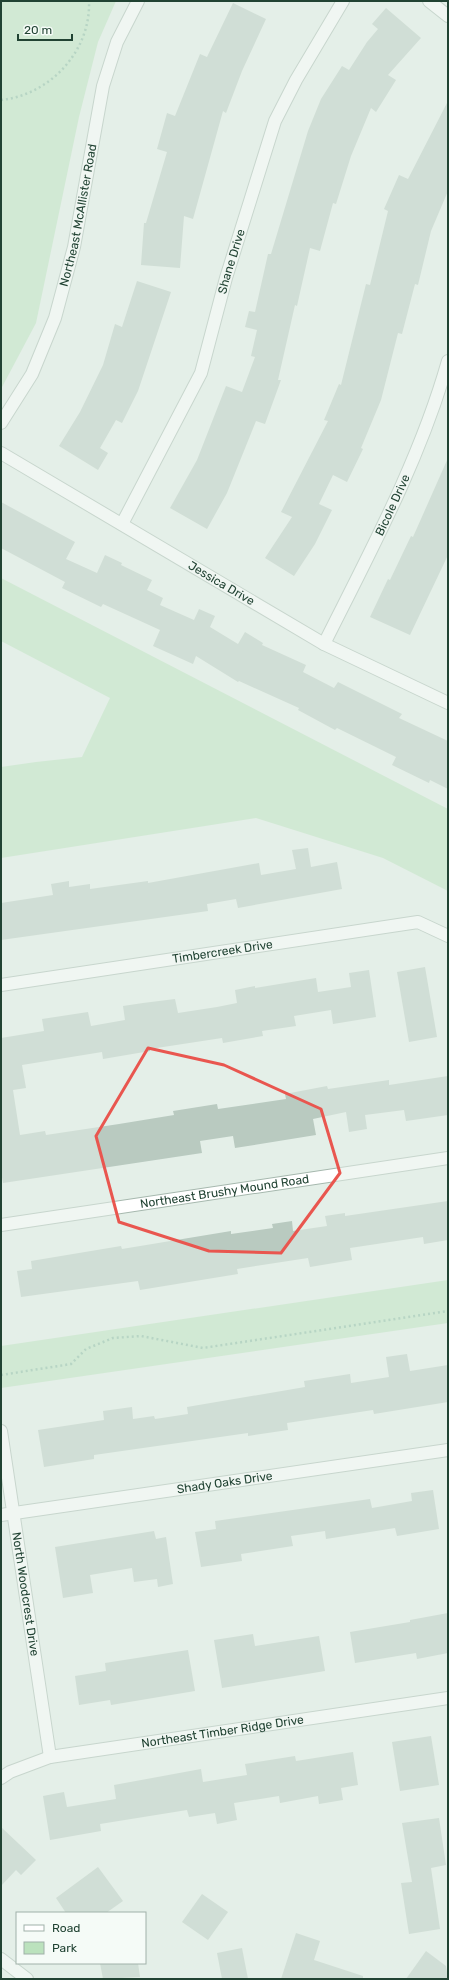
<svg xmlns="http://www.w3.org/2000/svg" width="449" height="1980" font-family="Rubik,sans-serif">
	<rect width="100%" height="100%" fill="#e4efe8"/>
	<g fill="#bbe2bd">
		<path d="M1,1H116L98,42L79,117L36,323L1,389Z"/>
		<path d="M1,578L448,809V891L383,858L256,818L1,858V767L36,762L82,757L110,698L1,641Z"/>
		<path d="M448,1280V1323L1,1388V1346Z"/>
	</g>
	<g fill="#b9cac0">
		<path d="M233,3L266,19L242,71L226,113L223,111L193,219L184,216L180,268L141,265L144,223H146L167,152L157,149L167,113L175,116L200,54L207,57Z"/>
		<path d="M386,8L421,38L388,75L396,80L376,112L371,108L351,156L336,204L333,203L320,251L310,248L297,306L295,305L278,380H281L265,424L256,421L227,493L207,529L170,508L197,460L226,386L242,392L255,357L251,356L257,330L245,327L249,311L255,312L268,254H271L308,131L321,99L342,66L349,70L367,42L378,29L372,24Z"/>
		<path d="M448,101V191L431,231L418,285L415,284L402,334L398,333L381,400L361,448L363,449L347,482L333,475L319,504L332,510L315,544L294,576L265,558L292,517L281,512L328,421L324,420L339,384L341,385L366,284L370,285L388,211L384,209L399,175L408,179Z"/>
		<path d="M137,281L171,292L138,391L122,423L116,420L100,448L108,453L98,470L59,446L80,412L103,365L115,324L122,327Z"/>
		<path d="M448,458V555L410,635L370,617L388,579L390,580L411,536L413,537Z"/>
		<path d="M1,502L75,542L66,559L97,573L105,555L122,563L121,565L152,580L147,590L163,598L160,605L194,620L199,609L215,616L210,627L238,644L245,632L263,643L262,645L306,665L303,672L334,688L338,682L402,714L399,718L448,741V789L430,780L429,783L392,765L396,757L337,728L335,730L298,710L299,708L239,681L238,682L196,656L193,664L153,646L160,630L103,604L101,607L62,588L65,582L1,548Z"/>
		<path d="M308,848L311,867L337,862L342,889L238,908L236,899L207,904L208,911L1,940V903L53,895L51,884L69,881V887L90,884V889L148,881V883L259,863L261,875L296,869L292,850Z"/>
		<path d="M425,967L437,1037L409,1042L397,972Z"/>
		<path d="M369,970L376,1017L333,1024L331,1010L294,1016L296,1026L262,1031L263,1036L223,1043L222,1038L150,1049V1051L103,1059L102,1052L22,1065L26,1088L13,1090L20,1135L45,1131L46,1135L119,1124L174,1115L173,1111L217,1104L218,1109L286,1099L285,1094L327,1086L328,1089L389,1080V1085L448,1076V1115L406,1121L404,1110L365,1115L367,1129L349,1132L346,1112L313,1119L316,1135L235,1148L233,1136L200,1141L202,1153L3,1183L1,1172V1038L44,1031L42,1019L88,1012L91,1026L125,1020L123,1006L143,1003L175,999L178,1013L217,1007L237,1003L235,990L255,986V988L316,978L318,992L351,987L349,973Z"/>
		<path d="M448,1201V1240L424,1244L423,1237L350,1248L352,1260L310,1267L308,1258L237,1269L238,1274L140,1290L138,1281L21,1297L17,1271L32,1269L31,1261L121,1246L122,1249L231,1231V1234L273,1228L272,1224L292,1221L293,1231L327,1226L325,1216L345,1213V1216Z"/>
		<path d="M407,1354L410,1371L448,1365V1402L374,1414L373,1410L287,1423L288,1430L248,1436V1433L94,1455V1459L44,1467L38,1430L104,1420L103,1411L132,1407L133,1419L154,1416L155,1419L188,1414L187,1407L305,1387L304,1381L350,1374L351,1383L389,1377L386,1357Z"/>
		<path d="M433,1490L439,1529L397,1536L395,1528L326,1539L325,1531L291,1536L293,1546L241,1554L242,1561L201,1567L195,1532L216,1529L215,1521L370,1499L372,1508L412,1501L411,1493Z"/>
		<path d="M154,1531L156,1539L166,1537L173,1584L158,1587L157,1579L134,1582L132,1568L90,1575L93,1593L63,1598L55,1547Z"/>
		<path d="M448,1613V1653L417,1659L416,1653L355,1663L350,1632L410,1622V1620Z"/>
		<path d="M253,1634L255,1646L319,1636L325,1671L222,1688L214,1640Z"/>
		<path d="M188,1650L195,1691L111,1705L110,1700L79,1705L75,1676L106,1671L105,1663Z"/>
		<path d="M431,1736L439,1785L400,1791L392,1742Z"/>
		<path d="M353,1752L358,1785L341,1788L343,1800L319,1804L318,1796L280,1803L279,1796L234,1803L237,1820L217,1824L215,1813L189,1817L187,1810L100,1824L101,1831L50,1840L43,1796L64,1792L67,1807L116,1799L114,1785L201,1769L203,1782L247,1775L245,1764L295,1756L296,1761Z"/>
		<path d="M439,1818L446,1865L431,1868L440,1929L409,1934L401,1883L412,1882L402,1823Z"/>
		<path d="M1,1827L36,1860L21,1875L16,1870L1,1886Z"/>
		<path d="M98,1867L123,1901L106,1913H66L56,1898Z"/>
		<path d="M202,1894L228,1912L208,1940L182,1922Z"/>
		<path d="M296,1933L320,1941L314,1960L363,1976V1979H281Z"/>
		<path d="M242,1948L248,1979H222L217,1953Z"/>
		<path d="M426,1951L446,1966L448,1979H406Z"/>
		<path d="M100,1963H138L140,1977L103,1979Z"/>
	</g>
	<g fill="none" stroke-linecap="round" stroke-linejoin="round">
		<g stroke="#a6b8ae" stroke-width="14">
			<g id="minor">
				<path d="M429,1L448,16"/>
				<path id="s1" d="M1,423L32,374L55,318L74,247L103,86L117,42L138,1"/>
				<path id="s2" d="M1,453L324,644L448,703"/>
				<path id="s3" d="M122,524L201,373L226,278L275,121L296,80L343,1"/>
				<path id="s4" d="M324,644C370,552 420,460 448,361"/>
				<path id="s5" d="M1,985L418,922L448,936"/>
				<path id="s6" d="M1,1225L448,1158"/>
				<path id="s7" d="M1,1431L50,1757"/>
				<path id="s8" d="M1,1515L448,1450"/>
				<path id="s9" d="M1,1778L10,1772L50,1757L448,1698"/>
				<path d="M1,1959L27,1979"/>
			</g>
		</g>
		<g stroke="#81b69a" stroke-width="2.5" stroke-dasharray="2 3" stroke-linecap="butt">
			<path d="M1,100C50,95 91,51 89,1"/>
			<path d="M1,1375L71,1364L86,1349L113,1338L141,1336L203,1348L448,1311"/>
		</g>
		<use href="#minor" stroke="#fff" stroke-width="12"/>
	</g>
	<path d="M0 0H449V1980H0ZM148,1048L224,1065L321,1109L340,1173L281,1253L209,1251L119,1222L96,1136Z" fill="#e4efe8" fill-opacity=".55" fill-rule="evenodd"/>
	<path fill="none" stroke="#e9564f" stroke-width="3" stroke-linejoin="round" d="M148,1048L224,1065L321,1109L340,1173L281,1253L209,1251L119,1222L96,1136Z"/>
	<g text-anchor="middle" stroke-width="3" stroke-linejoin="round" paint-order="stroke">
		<g font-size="12" fill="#214333" stroke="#f5fbf7">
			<text dy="4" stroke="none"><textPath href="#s1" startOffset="224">Northeast McAllister Road</textPath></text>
			<text dy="4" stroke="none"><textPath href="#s3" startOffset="286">Shane Drive</textPath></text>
			<text dy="4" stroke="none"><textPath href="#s4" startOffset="155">Bicole Drive</textPath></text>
			<text dy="4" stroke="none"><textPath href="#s2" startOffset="256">Jessica Drive</textPath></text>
			<text dy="4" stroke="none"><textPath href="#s5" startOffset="224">Timbercreek Drive</textPath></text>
			<text dy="4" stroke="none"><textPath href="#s6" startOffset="226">Northeast Brushy Mound Road</textPath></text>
			<text dy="4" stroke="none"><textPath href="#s8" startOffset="226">Shady Oaks Drive</textPath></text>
			<text dy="4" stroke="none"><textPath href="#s7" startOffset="165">North Woodcrest Drive</textPath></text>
			<text dy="4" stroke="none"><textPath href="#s9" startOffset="228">Northeast Timber Ridge Drive</textPath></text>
		</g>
	</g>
	<rect width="449" height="1980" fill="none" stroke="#214333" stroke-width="4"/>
	<rect x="16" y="1912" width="130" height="52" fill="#f5fbf7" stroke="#a0b1a9"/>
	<rect x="24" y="1925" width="20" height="6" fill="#ffffff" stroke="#a0b1a9"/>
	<text x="52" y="1932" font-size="12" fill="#214333">Road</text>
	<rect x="24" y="1942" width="20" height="12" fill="#bbe2bd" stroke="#a0b1a9"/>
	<text x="52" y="1952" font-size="12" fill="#214333">Park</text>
	<path d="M18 34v6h54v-6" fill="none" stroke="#214333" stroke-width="2"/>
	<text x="24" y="34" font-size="12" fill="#214333" stroke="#f5fbf7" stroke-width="3" paint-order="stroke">20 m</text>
</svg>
